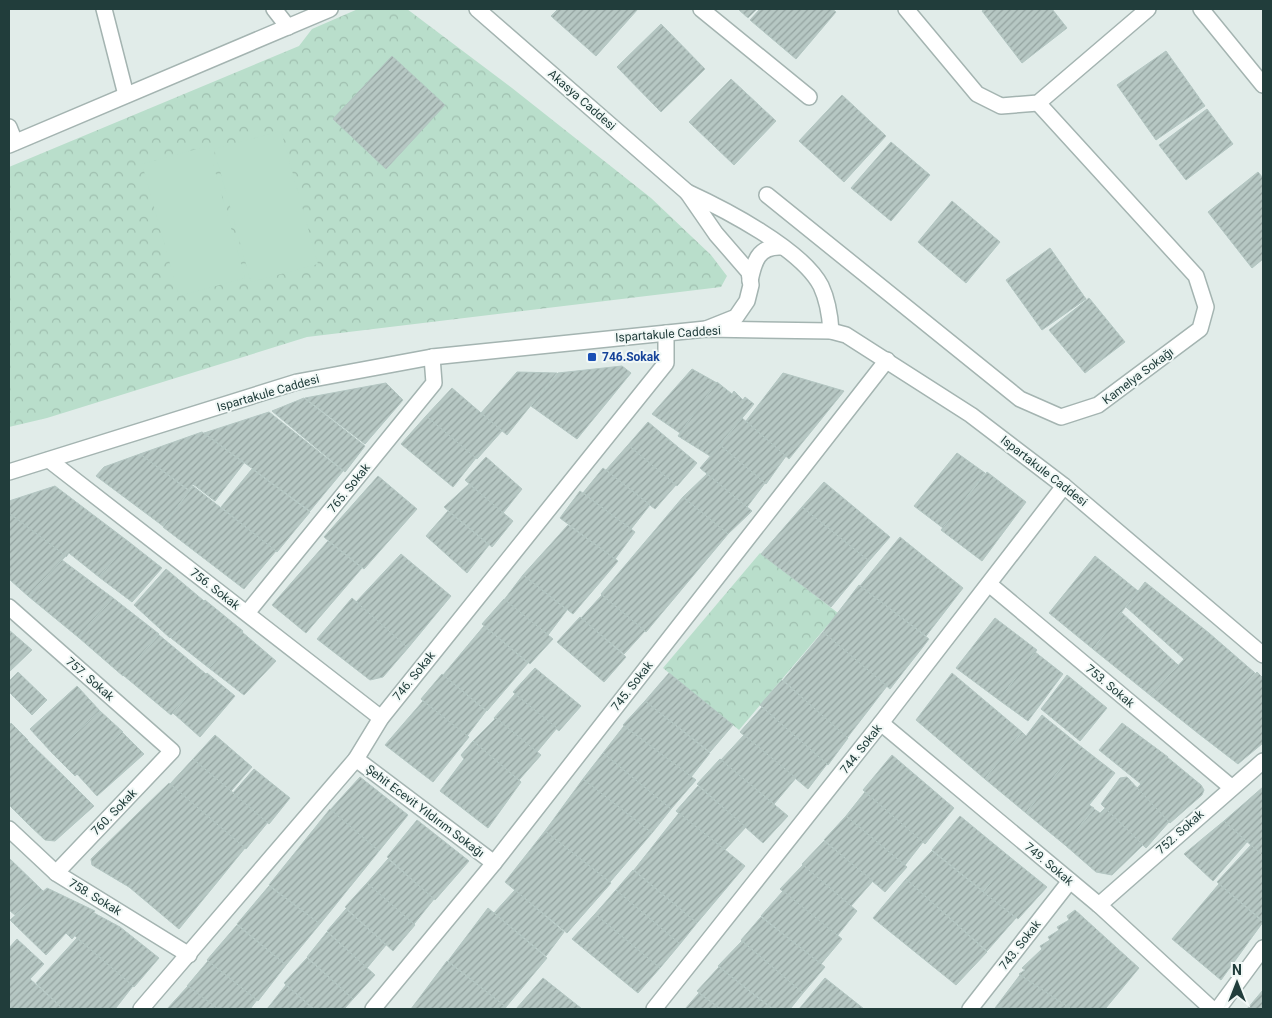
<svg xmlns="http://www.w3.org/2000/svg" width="1272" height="1018" font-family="Roboto,sans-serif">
	<defs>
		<pattern id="forest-crowns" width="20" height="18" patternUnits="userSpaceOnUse" patternTransform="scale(1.25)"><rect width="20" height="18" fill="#b9decb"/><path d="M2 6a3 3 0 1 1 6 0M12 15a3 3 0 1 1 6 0" fill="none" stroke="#9fbfaf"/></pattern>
		<pattern id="building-hatch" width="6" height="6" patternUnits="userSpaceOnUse" patternTransform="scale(1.25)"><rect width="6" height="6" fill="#b6c7c3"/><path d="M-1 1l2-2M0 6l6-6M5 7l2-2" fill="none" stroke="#94a3a0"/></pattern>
	</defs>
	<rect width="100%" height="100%" fill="#e1ece9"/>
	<g fill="url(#forest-crowns)">
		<path d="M358,9H407L512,88L651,198L711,255L727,276L721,287L307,337L47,418L9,427V167L299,46L312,29Z"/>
		<path d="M760,553L838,613L739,730L663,668Z"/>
	</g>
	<g fill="#b9decb">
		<path d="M281,131L318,264L251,282L214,149Z"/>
		<path d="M208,146L245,278L179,296L142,164Z"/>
	</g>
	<g fill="url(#building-hatch)" stroke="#b3c6c2">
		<path d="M558,9H638L596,56L551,16Z"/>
		<path d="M738,9H757L748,18Z"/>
		<path d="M760,9H832L836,12L796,59L750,20Z"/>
		<path d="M985,9H1052L1067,28L1022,63L982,11Z"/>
		<path d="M661,24L705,69L661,112L617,67Z"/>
		<path d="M1166,51L1205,106L1156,140L1117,85Z"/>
		<path d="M392,56L445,105L386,169L333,119Z"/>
		<path d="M731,79L776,121L734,165L689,122Z"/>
		<path d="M842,95L886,136L844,182L799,141Z"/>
		<path d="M1207,109L1233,144L1186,180L1159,145Z"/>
		<path d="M891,142L930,175L891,221L851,188Z"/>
		<path d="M1258,172L1263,178V259L1252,268L1208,212Z"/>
		<path d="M952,201L1000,242L966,283L918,242Z"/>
		<path d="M1050,248L1086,299L1042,330L1006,280Z"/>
		<path d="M1089,298L1125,342L1085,373L1049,330Z"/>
		<path d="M622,366L631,373L577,439L531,406L558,373Z"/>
		<path d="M692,369L717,383L680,433L652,414Z"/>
		<path d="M517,372L557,373L507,435L481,413Z"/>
		<path d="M783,373L844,391L789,459L746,421Z"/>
		<path d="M717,382L732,394L734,391L743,400L745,397L754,404L710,456L678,436Z"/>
		<path d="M386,383L403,400L365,444L305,398Z"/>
		<path d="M452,388L502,431L477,459L426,416Z"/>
		<path d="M304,398L365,446L345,472L272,411Z"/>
		<path d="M269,412L343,471L310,511L204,433Z"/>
		<path d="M426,416L476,458L453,487L401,444Z"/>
		<path d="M742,418L786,456L766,484L720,445Z"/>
		<path d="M648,422L697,463L677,486L628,445Z"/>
		<path d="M202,432L244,463L215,501L193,484L189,490L140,454Z"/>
		<path d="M628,445L676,485L655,509L606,470Z"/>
		<path d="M720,445L765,483L747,507L700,468Z"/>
		<path d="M957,453L985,473L943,528L914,506Z"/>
		<path d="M140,454L189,491L163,526L96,476L104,467Z"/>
		<path d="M486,457L522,489L503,513L465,480Z"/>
		<path d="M603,468L650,505L631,529L583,493Z"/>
		<path d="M252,469L310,512L277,552L221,507Z"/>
		<path d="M987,472L1026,502L982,561L941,530Z"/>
		<path d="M707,474L752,511L728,534L683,497Z"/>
		<path d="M378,476L417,509L364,569L324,537Z"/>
		<path d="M824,482L890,537L869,561L802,507Z"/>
		<path d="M469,484L513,521L492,547L444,507Z"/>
		<path d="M55,486L129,542L99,577L69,553L66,557L9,513V501Z"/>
		<path d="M193,486L276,551L244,589L163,527Z"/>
		<path d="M580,491L635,532L615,559L560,518Z"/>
		<path d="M683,497L728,534L646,632L601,594Z"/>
		<path d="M802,507L869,561L831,607L761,554Z"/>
		<path d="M448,511L489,545L467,573L426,536Z"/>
		<path d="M9,513L66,556L28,596L9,579Z"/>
		<path d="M568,525L618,561L573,614L523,575Z"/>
		<path d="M900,537L963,588L926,636L860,586Z"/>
		<path d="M328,541L362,568L306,633L272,605Z"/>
		<path d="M129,542L162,568L132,602L99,577Z"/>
		<path d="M401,554L451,596L408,648L356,602Z"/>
		<path d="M1095,556L1138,591L1093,649L1049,613Z"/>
		<path d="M62,560L113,598L78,637L28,596Z"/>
		<path d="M166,569L204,601L170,638L134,605Z"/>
		<path d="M523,575L567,610L548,635L504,600Z"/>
		<path d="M1145,582L1209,633L1184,659L1126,607Z"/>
		<path d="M859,585L929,639L890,689L823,632Z"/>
		<path d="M602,595L645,631L624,654L581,618Z"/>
		<path d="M113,598L159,634L123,676L78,637Z"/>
		<path d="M352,598L408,648L383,677L370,680L317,639Z"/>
		<path d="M504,599L553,639L530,664L482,624Z"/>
		<path d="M205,600L243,631L209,668L171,638Z"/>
		<path d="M1121,612L1178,665L1150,695L1093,649Z"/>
		<path d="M580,617L626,657L604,682L557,642Z"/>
		<path d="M995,618L1037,650L999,700L956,668Z"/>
		<path d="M484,626L528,663L487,711L443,675Z"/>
		<path d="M9,630L32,650L9,672Z"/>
		<path d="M242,632L276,661L244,695L209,668Z"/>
		<path d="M823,632L887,686L847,738L783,680Z"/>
		<path d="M1209,633L1255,673L1199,734L1150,695Z"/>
		<path d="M159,635L206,674L171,715L123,675Z"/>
		<path d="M1035,652L1063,674L1028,721L999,700Z"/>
		<path d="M535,668L581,706L559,731L513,692Z"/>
		<path d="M18,672L47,700L32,715L9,692V681Z"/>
		<path d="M1257,672L1263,678V743L1238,764L1199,734Z"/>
		<path d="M207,673L235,696L200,737L173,713Z"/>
		<path d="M669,673L733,725L710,752L645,701Z"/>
		<path d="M952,673L1022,732L985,779L916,720Z"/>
		<path d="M442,674L486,711L467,736L421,699Z"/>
		<path d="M1067,675L1107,708L1080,741L1041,709Z"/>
		<path d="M782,680L848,738L828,765L760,705Z"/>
		<path d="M77,686L100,711L53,754L30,729Z"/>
		<path d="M515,694L557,728L537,752L494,718Z"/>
		<path d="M423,701L469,737L433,782L385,745Z"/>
		<path d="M645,701L710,753L691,777L623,725Z"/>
		<path d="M762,707L827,764L808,789L740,732Z"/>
		<path d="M100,711L123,732L75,776L53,754Z"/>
		<path d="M1042,715L1079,745L1026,813L985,779L1022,732L1026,736Z"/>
		<path d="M496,718L541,755L519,780L473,741Z"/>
		<path d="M11,723L28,740L9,760V726Z"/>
		<path d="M1122,723L1168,757L1141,784L1099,750Z"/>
		<path d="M624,726L696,780L671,809L603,753Z"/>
		<path d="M122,732L144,754L97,796L77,774Z"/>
		<path d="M215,735L252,767L231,791L193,759Z"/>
		<path d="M744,735L796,778L774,804L721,760Z"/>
		<path d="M28,741L70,782L28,824L9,805V761Z"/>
		<path d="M473,741L521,782L488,828L440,791L464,759L461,755Z"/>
		<path d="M1079,745L1115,773L1089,805L1094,808L1065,845L1026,813Z"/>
		<path d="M603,753L671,809L652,833L583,779Z"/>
		<path d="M892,755L954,808L925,844L863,790Z"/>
		<path d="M1167,757L1201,785L1204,790L1202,795L1170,823L1137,788Z"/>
		<path d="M193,759L268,822L246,849L170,784Z"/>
		<path d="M720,759L788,816L763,843L697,784Z"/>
		<path d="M254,769L290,798L269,824L233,793Z"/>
		<path d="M360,777L408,815L379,851L330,810Z"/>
		<path d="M1127,777L1169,822L1146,848L1101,804L1120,778Z"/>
		<path d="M583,779L652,833L610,882L545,831Z"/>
		<path d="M70,782L94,806L55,841L45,840L28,824Z"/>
		<path d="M169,783L245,848L179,929L129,887L92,865L91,859Z"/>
		<path d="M698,786L746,827L725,850L676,811Z"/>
		<path d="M1263,787V856L1224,821Z"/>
		<path d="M865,792L923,842L905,865L846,816Z"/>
		<path d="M1105,808L1143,845L1112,875L1096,872L1065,845L1094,809L1100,813Z"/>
		<path d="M330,809L379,851L320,924L269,885Z"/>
		<path d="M679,813L745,866L697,923L634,870Z"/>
		<path d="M846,816L907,867L885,892L824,840Z"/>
		<path d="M960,816L1011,858L983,891L932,850Z"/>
		<path d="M417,820L469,861L435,900L387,857Z"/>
		<path d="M1224,821L1247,842L1213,881L1184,854Z"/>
		<path d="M545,831L611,883L567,933L505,882Z"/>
		<path d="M824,841L873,881L851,906L802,864Z"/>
		<path d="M1251,845L1263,856V921L1217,882Z"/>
		<path d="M932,851L1016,918L987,951L906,879Z"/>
		<path d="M9,858L43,891L15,915L9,910Z"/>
		<path d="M1011,858L1047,887L1018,919L983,892Z"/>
		<path d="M388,859L434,899L414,924L367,883Z"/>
		<path d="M803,865L857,911L837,936L780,889Z"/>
		<path d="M633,870L697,923L680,944L616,890Z"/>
		<path d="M906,879L987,952L956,985L873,918Z"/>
		<path d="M367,883L415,925L393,951L345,907Z"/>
		<path d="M1219,884L1263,922L1221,980L1172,939Z"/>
		<path d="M269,886L320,924L286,965L237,924Z"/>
		<path d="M47,888L95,911L72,939L66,933L46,955L10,920Z"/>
		<path d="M515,890L564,932L546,956L494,913Z"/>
		<path d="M616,890L680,944L660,968L595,914Z"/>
		<path d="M783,891L842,939L821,964L761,916Z"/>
		<path d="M488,908L547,958L506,1007L448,961Z"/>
		<path d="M346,909L386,945L367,968L327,931Z"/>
		<path d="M1075,910L1139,968L1105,1009H1071L1019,974L1025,970L1022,968L1042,949L1040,946L1050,940L1048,937L1059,930L1057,927L1069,920L1067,916Z"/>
		<path d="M94,913L120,927L159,958L134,987L75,936Z"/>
		<path d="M595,914L660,968L638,993L572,939Z"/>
		<path d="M761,917L825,967L803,993L741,940Z"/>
		<path d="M237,925L286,965L258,1001L207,960Z"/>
		<path d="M327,932L375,975L353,999L307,957Z"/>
		<path d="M77,938L133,986L115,1009H63L36,983Z"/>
		<path d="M17,939L44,964L9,1001V948Z"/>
		<path d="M742,941L803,993L790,1009H773L718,966Z"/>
		<path d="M307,958L353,999L344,1009H314L284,983Z"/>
		<path d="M208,961L257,1000L250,1009H218L187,986Z"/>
		<path d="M447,961L506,1007L505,1009H411Z"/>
		<path d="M719,967L772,1009H721L697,991Z"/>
		<path d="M1020,975L1071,1009L995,1008Z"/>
		<path d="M543,978L582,1009H516Z"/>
		<path d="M825,978L864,1009H799Z"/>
		<path d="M30,979L63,1009H9V1001Z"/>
		<path d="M286,985L313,1009H267Z"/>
		<path d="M188,986L218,1009H167Z"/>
		<path d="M1263,990V1009H1247Z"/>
		<path d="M699,993L720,1009H685Z"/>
	</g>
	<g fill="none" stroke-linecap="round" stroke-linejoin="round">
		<g stroke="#a4b4b1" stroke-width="18">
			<g id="service">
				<path d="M750,281C754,262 758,246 781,247"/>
				<path d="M706,329L736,317L747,301L751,285L749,272L716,234L687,192C724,209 802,249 821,286C828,301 830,315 831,331"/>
			</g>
		</g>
		<g stroke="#a4b4b1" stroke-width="18">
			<g id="minor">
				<path d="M104,9L126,95"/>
				<path d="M274,9L288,27"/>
				<path d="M477,9L687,192"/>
				<path d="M701,9L809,97"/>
				<path d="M906,9L977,94L1001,106L1038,103L1148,9"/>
				<path d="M1201,9L1263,85"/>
				<path d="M9,127L15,142"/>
				<path d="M9,145L330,9"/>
				<path d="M767,195L1020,399L1061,417L1098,405L1200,329L1206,307L1196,276L1038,103"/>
				<path d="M49,460L381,718"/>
				<path d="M989,584L1231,787"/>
				<path d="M9,607L172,751L56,873"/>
				<path d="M247,613L434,383L432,357"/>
				<path d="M881,723L1099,905L1212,1009"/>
				<path d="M356,759L494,863"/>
				<path d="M9,829L56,873L189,955"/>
				<path d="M1099,905L1263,761"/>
				<path d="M141,1009L356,759L381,718L666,363V333"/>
				<path d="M373,1009L494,863L887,360"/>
				<path d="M654,1009L881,723L1064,486"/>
				<path d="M970,1009L1070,881"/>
				<path d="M1218,1009L1263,948"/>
			</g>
		</g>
		<g stroke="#a4b4b1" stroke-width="18">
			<path id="tertiary" d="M9,472L297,382L432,357L706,329L831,331L846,335L971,415L1064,486L1263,655"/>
		</g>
		<use href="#service" stroke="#fff" stroke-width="15"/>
		<use href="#minor" stroke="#fff" stroke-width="15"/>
		<use href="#tertiary" stroke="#fff" stroke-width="15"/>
	</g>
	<rect fill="#1a4fb4" stroke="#f1f8f6" stroke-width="2" x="587" y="352" width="10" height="10" rx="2.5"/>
	<g text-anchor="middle" stroke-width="4" stroke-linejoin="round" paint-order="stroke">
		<g font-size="12" fill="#213d3b" stroke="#f1f8f6">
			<text transform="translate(582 100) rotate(41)" y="4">Akasya Caddesi</text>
			<text transform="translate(668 334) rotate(-4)" y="4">Ispartakule Caddesi</text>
			<text transform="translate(1138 376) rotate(-37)" y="4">Kamelya Sokağı</text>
			<text transform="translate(268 393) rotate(-16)" y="4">Ispartakule Caddesi</text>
			<text transform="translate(1044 471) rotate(38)" y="4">Ispartakule Caddesi</text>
			<text transform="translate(349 488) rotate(-51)" y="4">765. Sokak</text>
			<text transform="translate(215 589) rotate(38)" y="4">756. Sokak</text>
			<text transform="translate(414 676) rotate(-51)" y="4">746. Sokak</text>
			<text transform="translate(90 679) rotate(41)" y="4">757. Sokak</text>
			<text transform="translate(632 686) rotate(-52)" y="4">745. Sokak</text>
			<text transform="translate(1110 686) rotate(40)" y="4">753. Sokak</text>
			<text transform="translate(861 749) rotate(-52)" y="4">744. Sokak</text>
			<text transform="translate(425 811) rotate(37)" y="4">Şehit Ecevit Yıldırım Sokağı</text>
			<text transform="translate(114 812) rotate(-46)" y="4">760. Sokak</text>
			<text transform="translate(1180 832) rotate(-42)" y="4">752. Sokak</text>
			<text transform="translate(1049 864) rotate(40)" y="4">749. Sokak</text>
			<text transform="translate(95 897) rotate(31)" y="4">758. Sokak</text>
			<text transform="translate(1020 945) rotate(-52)" y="4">743. Sokak</text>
		</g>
		<g font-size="12" font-weight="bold" fill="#164399" stroke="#f1f8f6" text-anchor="start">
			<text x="602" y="361">746.Sokak</text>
		</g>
	</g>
	<rect width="1272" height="1018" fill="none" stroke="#213d3b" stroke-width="20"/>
	<g transform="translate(1237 983)" stroke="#f1f8f6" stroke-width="4" paint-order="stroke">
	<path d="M0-4L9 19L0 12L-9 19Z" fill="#213d3b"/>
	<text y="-8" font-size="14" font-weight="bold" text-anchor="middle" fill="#213d3b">N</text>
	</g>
</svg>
